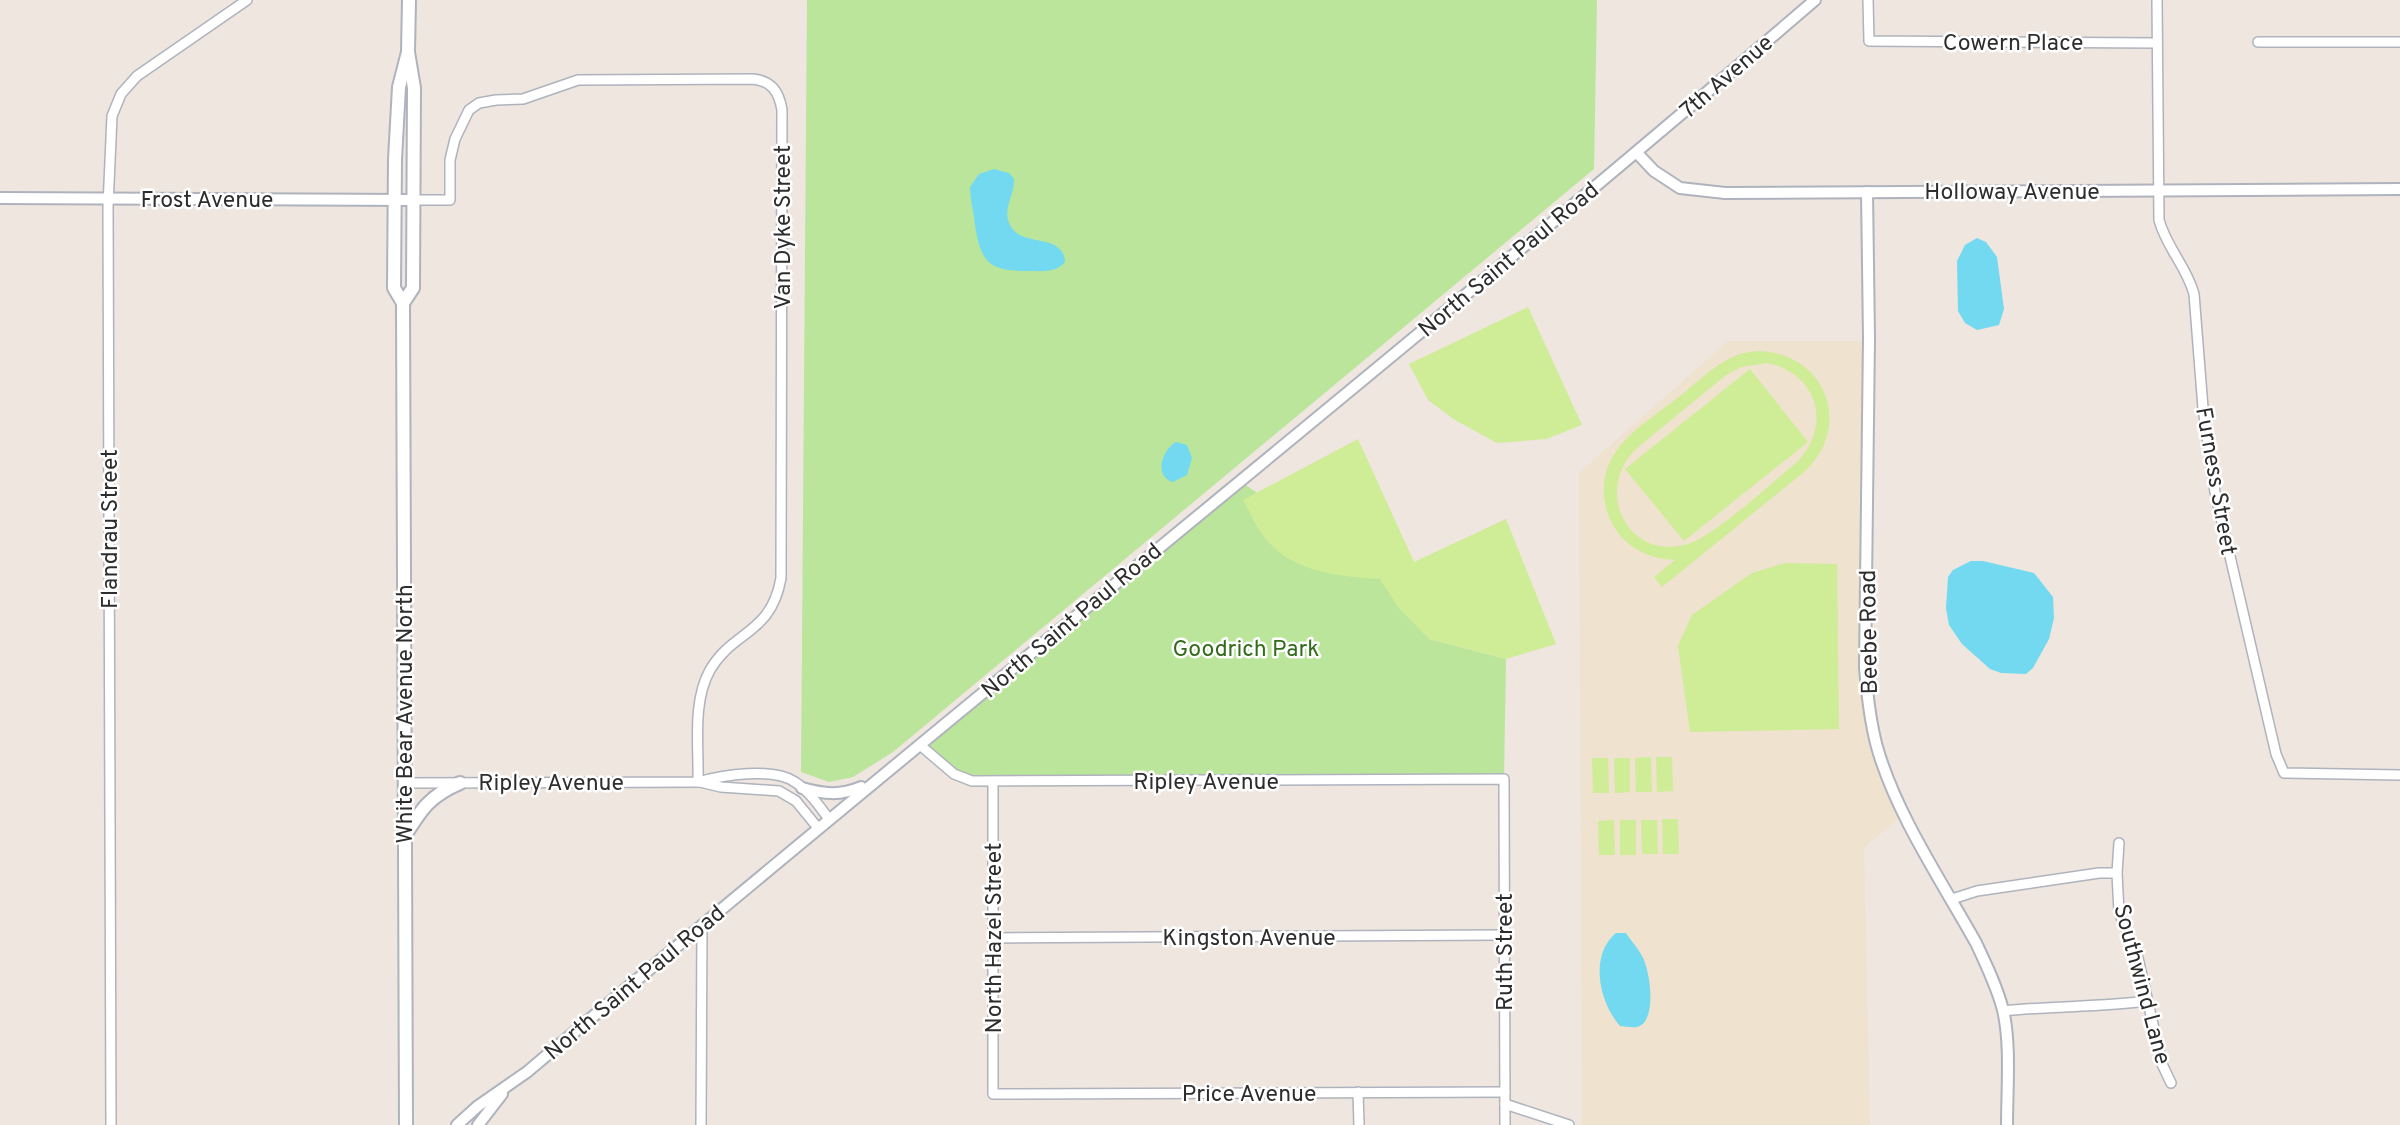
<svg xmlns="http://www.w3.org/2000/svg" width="2400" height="1125" font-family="Overpass,sans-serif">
	<rect width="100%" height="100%" fill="#eee6df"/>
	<path fill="#efe2cf" d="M1728,341H1864L1860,658L1863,700L1868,733L1901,816L1864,848L1870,1125H1582L1579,473Z"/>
	<g fill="#bbe59b">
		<path d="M807,0H1597L1594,169L893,752L853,777L829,782L801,772Z"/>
		<path d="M1240,481L1380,579L1429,639L1506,659L1504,779L993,782L954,774L920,745Z"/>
	</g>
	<g fill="#cfec97" fill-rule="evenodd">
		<path d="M1528,307L1582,425L1546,439L1497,443L1455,420L1428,400L1409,364Z"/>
		<path d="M1758,351C1826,353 1854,426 1804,472L1662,587L1654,577L1675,560C1664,559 1654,558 1644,553C1606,537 1592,487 1615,453C1630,430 1659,413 1680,396C1695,384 1710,369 1727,360C1737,354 1747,352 1758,351ZM1767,363C1818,373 1833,427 1796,463C1772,482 1711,540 1684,545C1625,559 1594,488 1637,448L1726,375L1741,367Z"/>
		<path d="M1750,369L1808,442L1684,541L1625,469Z"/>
		<path d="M1358,439L1414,562L1506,519L1556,644L1506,659L1429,639L1398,607L1380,579C1338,576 1293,573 1265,538C1256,527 1250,512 1243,500Z"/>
		<path d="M1785,563L1837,564L1839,729L1690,732L1678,646L1692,615L1752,573Z"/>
		<path d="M1651,757L1652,792H1636L1635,758Z"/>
		<path d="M1656,757H1672L1673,791L1657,792Z"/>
		<path d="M1592,758H1608L1609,793H1593Z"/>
		<path d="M1614,758H1630V792L1615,793Z"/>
		<path d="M1662,819H1678L1679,854H1663Z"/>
		<path d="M1614,820L1615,855H1599L1598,821Z"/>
		<rect x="1620" y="820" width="16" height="35"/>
		<path d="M1641,820H1657L1658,854H1642Z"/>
	</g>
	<g fill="#72d9f0">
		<path d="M994,169L1009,173L1014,179C1015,194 1003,208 1009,223C1019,249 1063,231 1065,262C1056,273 1042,271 1029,271C990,271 981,264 975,225C974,212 970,200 970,187L979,174Z"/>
		<path d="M1977,238L1986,242L1997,257L2004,309L1999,325L1977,330L1965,323L1958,311L1957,261L1965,245Z"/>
		<path d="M1176,442L1187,445L1192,458L1187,475L1173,482C1153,476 1162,450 1176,442Z"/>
		<path d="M1971,561H1983L2034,573L2053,597L2054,618L2049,639L2033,668L2026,674L2001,673L1990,669L1962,644L1949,625L1946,608L1948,577L1953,570Z"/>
		<path d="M1616,933H1626C1631,941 1638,948 1642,956C1650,969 1658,1022 1637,1027C1632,1028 1625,1026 1620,1026C1599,1002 1589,955 1616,933Z"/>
	</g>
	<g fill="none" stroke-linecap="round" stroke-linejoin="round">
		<g stroke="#afb3bd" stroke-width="12">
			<g id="minor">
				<path d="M1868,0L1869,41L2157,43"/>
				<path d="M2157,0L2159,220C2167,249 2186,265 2194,294L2203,408L2215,492L2276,754L2284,773L2400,775"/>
				<path d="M2258,42H2400"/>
				<path d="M413,200H450V160L455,139L469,110L479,103L496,100L523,99L578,80L753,79C772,81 779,92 782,110L781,578C771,635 733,630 710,670C692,702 699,746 698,782"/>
				<path d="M920,745L954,774L972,781L1504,779L1505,1125"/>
				<path d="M700,782L721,787L779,791L796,801L818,828"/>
				<path d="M993,782V1094L1505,1092"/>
				<path d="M404,783L698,782C723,775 773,767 795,782C809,791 819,806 829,819"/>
				<path d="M2119,843L2117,873L2119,912L2138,958L2162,1064L2171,1083"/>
				<path d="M1952,899L1977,891L2099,873H2117"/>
				<path d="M993,938L1504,935"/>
				<path d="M2003,1011C2051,1006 2100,1007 2148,1001"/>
				<path d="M1358,1092L1359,1125"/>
				<path d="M1505,1104L1569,1125"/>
				<path d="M111,1125L108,206L112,116L121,94L137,76L247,0"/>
				<path d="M701,1125L702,925"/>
			</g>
		</g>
		<g stroke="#afb3bd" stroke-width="14">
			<g id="tertiary">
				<path d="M1637,153L1654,171L1680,188L1725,193L2400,189"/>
				<path d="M1867,192L1869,338L1865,667C1867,694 1870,721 1877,747C1896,814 1942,882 1976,943C1986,964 1997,987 2003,1010C2011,1044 2007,1089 2007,1125"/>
				<path d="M0,198L413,200"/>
				<path d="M802,788C824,794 840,796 861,787"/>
				<path d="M457,1125L478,1106L527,1072C953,712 1391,364 1815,0"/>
				<path d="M478,1125L502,1094"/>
			</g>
		</g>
		<g stroke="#afb3bd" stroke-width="16">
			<g id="secondary">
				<path d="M403,303L413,288L414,88L408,52L409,0"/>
				<path d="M404,837C421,810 429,796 460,783"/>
				<path d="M406,1125L403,303L394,288L395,159L399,87L408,52"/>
			</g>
		</g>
		<use href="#minor" stroke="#fff" stroke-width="9"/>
		<use href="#tertiary" stroke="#fff" stroke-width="10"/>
		<use href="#secondary" stroke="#fff" stroke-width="12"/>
	</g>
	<g text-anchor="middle" stroke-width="5" stroke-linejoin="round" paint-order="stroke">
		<g font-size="23" fill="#2d2d2d" stroke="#fff">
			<text x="2013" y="50">Cowern Place</text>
			<text transform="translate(1726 76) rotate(-41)" y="8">7th Avenue</text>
			<text x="2012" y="199">Holloway Avenue</text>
			<text x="207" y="207">Frost Avenue</text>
			<text transform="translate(782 227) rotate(-90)" y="8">Van Dyke Street</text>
			<text transform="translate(1508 259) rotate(-40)" y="8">North Saint Paul Road</text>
			<text transform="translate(2217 481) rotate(80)" y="8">Furness Street</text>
			<text transform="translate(109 529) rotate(-90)" y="8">Flandrau Street</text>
			<text transform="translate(1071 620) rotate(-40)" y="8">North Saint Paul Road</text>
			<text transform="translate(1868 632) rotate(-91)" y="8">Beebe Road</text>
			<text transform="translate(404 714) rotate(-90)" y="8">White Bear Avenue North</text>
			<text x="1206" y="789">Ripley Avenue</text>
			<text x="551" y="790">Ripley Avenue</text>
			<text x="1249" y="945">Kingston Avenue</text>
			<text transform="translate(993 938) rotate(-90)" y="8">North Hazel Street</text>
			<text transform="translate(1504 952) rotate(-90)" y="8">Ruth Street</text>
			<text transform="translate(634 982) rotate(-40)" y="8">North Saint Paul Road</text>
			<text transform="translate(2143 984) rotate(75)" y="8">Southwind Lane</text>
			<text x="1249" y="1101">Price Avenue</text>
		</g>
		<g font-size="23" fill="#326c1a" stroke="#fff">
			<text x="1246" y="656">Goodrich Park</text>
		</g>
	</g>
</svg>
